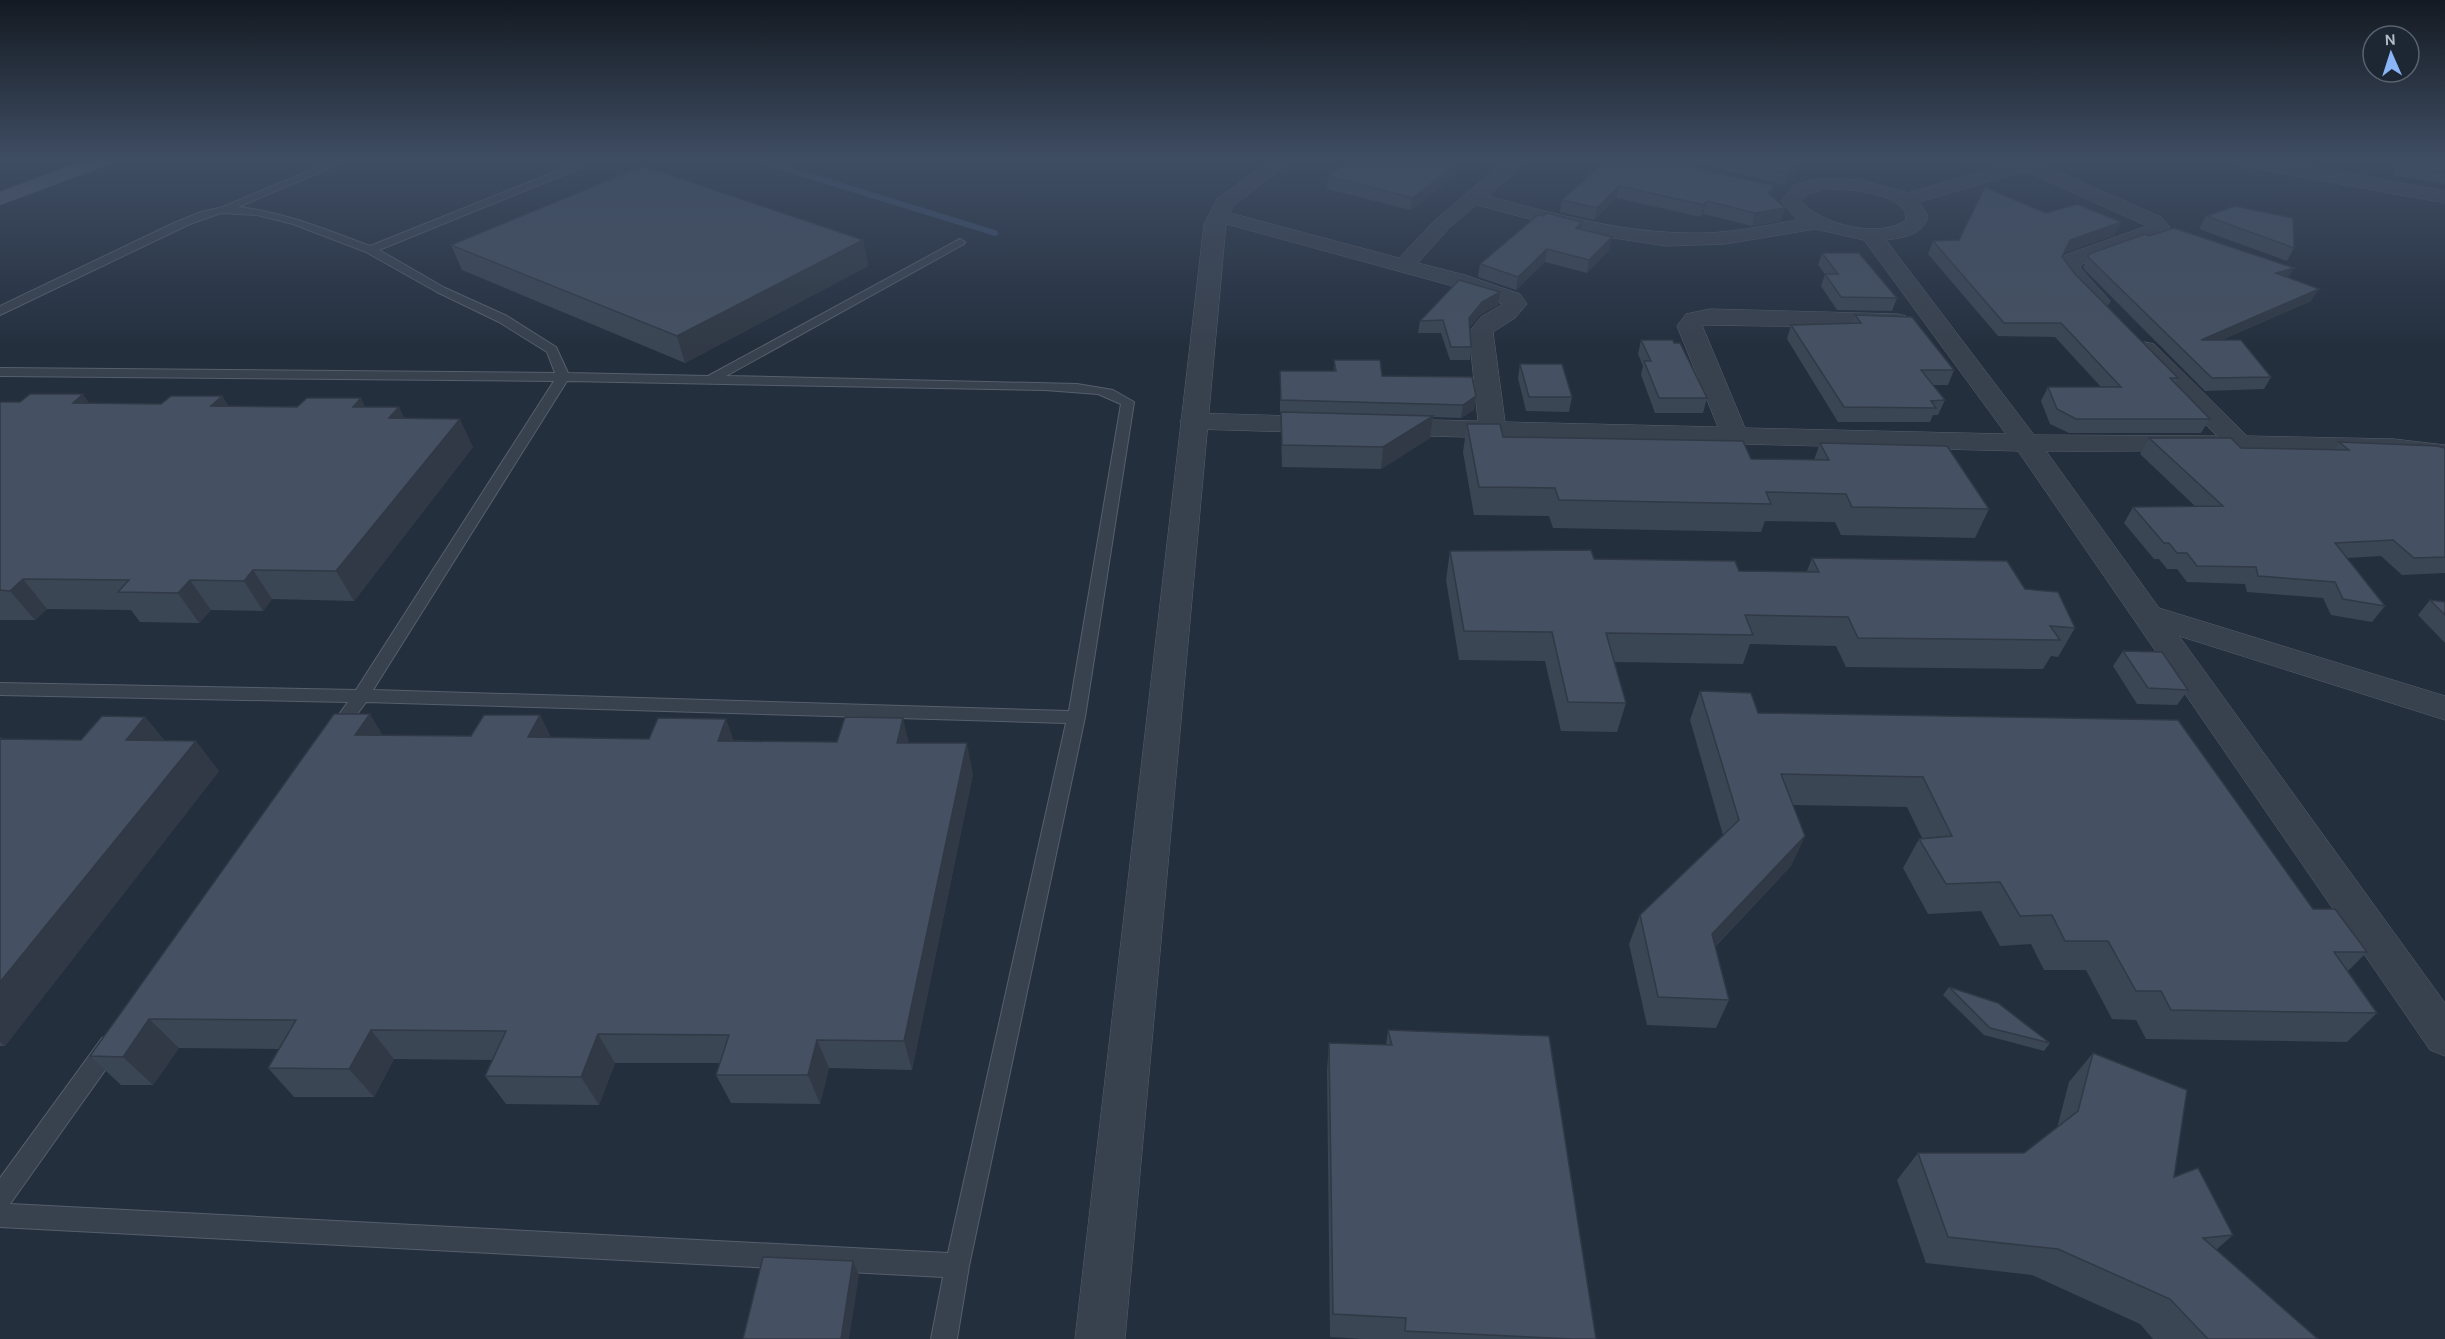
<svg xmlns="http://www.w3.org/2000/svg" width="2445" height="1339" font-family="Karla,sans-serif">
	<rect width="100%" height="100%" fill="#242f3e"/>
	<g fill="none" stroke-linecap="round" stroke-linejoin="round">
		<path stroke="#394c67" stroke-width="6" d="M754,159L995,233"/>
		<g stroke="#565f6c" stroke-width="2">
			<path id="service" d="M337,159H351L238,207C284,212 327,230 370,246L577,163H583V167L379,250L445,288L507,316L556,347L568,373L708,376L960,239L965,242L964,244L726,376L1077,384L1113,390L1134,402L1085,717L969,1266L957,1339H931L943,1277L0,1227V1178L102,1038L110,1035L118,1038L121,1045L118,1052L10,1204L948,1253L1066,723L366,702L341,736L335,738L329,736L326,732L348,702L0,695V683L356,690L554,381L0,376V368L555,373L547,352L499,322L437,292L366,252L293,224L257,215L221,213L190,224L0,315V306L174,223L201,212L223,207ZM567,381L1045,390L1098,394L1121,404L1069,711L373,690Z"/>
		</g>
		<g stroke="#565f6c" stroke-width="1">
			<g id="minor">
				<path d="M1508,159H1529L1488,196C1555,214 1622,233 1692,233C1727,234 1763,226 1797,220L1781,201L1794,185L1821,178L1862,180L1908,193L2024,159H2055L2053,163L2045,166L2161,217L2170,227L2163,235L2082,264L2080,268L2110,301L2106,306L2098,308L2090,306L2058,269L2065,255L2147,226L2025,171L1919,202L1928,216C1924,235 1902,238 1886,240L2034,435L2217,436L2136,354L2133,349L2136,344L2145,342L2154,344L2247,436L2394,439L2445,445V461C2313,446 2178,452 2046,451L2159,608L2445,696V720L2179,636L2445,1003V1056L2430,1050L2018,451L1387,435L1378,433L1374,427L1378,421L1387,419L1478,421L1469,332L1481,317L1503,304L1449,285L1212,220L1209,216L1212,212L1219,210L1399,258L1435,220ZM1826,189C1846,189 1908,192 1906,220C1880,239 1821,225 1801,201L1808,194ZM1477,205L1582,233L1666,246L1725,244L1815,229L1864,240L2006,434L1745,428L1702,325L1898,328L1906,326L1910,321L1906,316L1898,314L1710,309L1686,314L1677,326L1718,427L1505,422L1493,332L1515,318L1527,304L1520,294L1465,275L1418,263L1449,228Z"/>
				<path d="M2226,159H2269L2445,191V203L2235,165L2228,163Z"/>
				<path d="M1193,413L1327,417L1336,419L1340,425L1336,431L1327,433L1193,429L1184,427L1180,421L1184,415Z"/>
			</g>
		</g>
		<g stroke="#565f6c" stroke-width="1">
			<path id="tertiary" d="M1273,159H1295L1233,206L1226,224L1125,1339H1075L1204,224L1217,199Z"/>
		</g>
		<g stroke="#414a57" stroke-width="1">
			<path id="primary" d="M87,159H115L113,163L0,205V192Z"/>
		</g>
		<use href="#service" fill="#38414e" fill-rule="evenodd"/>
		<use href="#minor" fill="#38414e" fill-rule="evenodd"/>
		<use href="#tertiary" fill="#38414e" fill-rule="evenodd"/>
		<use href="#primary" fill="#56606e" fill-rule="evenodd"/>
	</g>
	<g fill="#3b4654">
		<path d="M1608,159L1774,186L1771,196L1781,221L1752,226L1703,214L1700,217L1616,198L1594,220L1560,212L1562,200Z"/>
		<path d="M1676,159H1800V161L1797,172L1785,185Z"/>
		<path d="M2393,159H2445V183L2444,184L2393,175Z"/>
		<path d="M1328,176H1455L1411,210L1327,189Z"/>
		<path d="M2046,213L2115,235L2064,253L2062,257L2075,274L2178,378L2175,384L2210,419L2201,433H2069L2050,424L2041,401L2048,387H2101L2055,337L1998,336L1928,254L1933,241L1959,240Z"/>
		<path d="M2206,216L2294,248L2287,261L2199,229Z"/>
		<path d="M1581,230L1612,237L1609,250L1587,273L1545,262L1516,290L1478,277L1480,264Z"/>
		<path d="M2149,236L2288,277L2311,301L2222,340L2271,377L2264,389L2205,391L2083,268L2089,254Z"/>
		<path d="M863,240L868,266L685,363L462,270L451,245Z"/>
		<path d="M1822,253L1897,298L1892,311L1837,310L1821,286L1825,274L1818,265Z"/>
		<path d="M1498,305L1480,315L1470,327L1471,347L1470,360H1450L1441,333H1418L1420,321Z"/>
		<path d="M1855,315L1954,370L1948,385H1932L1945,400L1938,415H1933L1930,422H1838L1787,339L1791,325L1852,323Z"/>
		<path d="M1641,340L1707,398L1703,413H1655L1641,375L1643,366L1638,354Z"/>
		<path d="M1334,360L1382,376L1476,396L1474,410L1461,418L1433,417L1430,438L1381,469L1282,467L1281,434V413H1280V371H1334Z"/>
		<path d="M1520,364L1572,397L1569,412L1526,411L1518,378Z"/>
		<path d="M222,396L228,406L399,407L404,418L473,447L354,601L272,599L263,611L211,610L199,623L140,622L131,610L47,609L35,620H0V402L161,404Z"/>
		<path d="M1467,424L1503,437L1751,459L1814,460L1820,443L1989,509L1975,538L1841,535L1835,522L1765,521L1761,532L1553,528L1549,516L1474,515L1463,452Z"/>
		<path d="M2149,438L2241,448L2334,450L2339,442L2445,448V573L2402,575L2381,556L2347,558L2385,606L2372,622L2331,615L2323,598L2247,592L2245,584L2187,582L2177,569H2167L2159,559H2154L2124,523L2133,507H2196L2140,454Z"/>
		<path d="M1450,551L1594,559L1739,571H1807L1812,558L2025,589L2075,628L2058,657L2051,656L2043,669L1846,667L1836,646L1750,644L1743,664L1614,662L1626,703L1617,732L1561,731L1545,661L1459,660L1446,580Z"/>
		<path d="M2430,600L2445,602V643L2418,615Z"/>
		<path d="M2123,651L2188,690L2177,705L2137,704L2113,666Z"/>
		<path d="M1700,691L1758,713L2313,909L2367,952L2348,971L2377,1013L2347,1042L2146,1039L2136,1020L2112,1019L2086,970H2044L2031,944L2000,946L1981,911L1928,914L1903,868L1919,839L1922,838L1907,807L1793,805L1805,836L1791,866L1715,947L1729,1000L1716,1028L1647,1025L1629,944L1640,915L1723,835L1690,720Z"/>
		<path d="M540,715L551,738L908,743L973,774L912,1070L829,1068L820,1104L731,1103L716,1075L720,1063H615L599,1105L506,1104L485,1076L493,1060L394,1059L374,1097H294L268,1068L279,1049L179,1048L153,1085H121L90,1056L383,735L471,736Z"/>
		<path d="M145,717L164,740L219,771L5,1046H0V737L2,739L81,740Z"/>
		<path d="M1949,987L2050,1043L2044,1051L1984,1035L1943,995Z"/>
		<path d="M1388,1030L1596,1339H1363L1330,1337L1327,1070L1329,1043L1386,1045Z"/>
		<path d="M2093,1053L2174,1177L2233,1235L2216,1250L2318,1339H2153L2140,1324L2032,1275L1926,1263L1897,1180L1918,1153H2024L2057,1128L2069,1082Z"/>
	</g>
	<g fill="#303945">
		<path d="M1800,161L1797,172L1785,185L1788,173Z"/>
		<path d="M1456,164L1455,176L1411,210L1412,198Z"/>
		<path d="M1619,186L1616,198L1594,220L1597,208Z"/>
		<path d="M1774,186L1771,199L1768,193Z"/>
		<path d="M1707,201L1703,214L1700,217L1704,205Z"/>
		<path d="M1785,208L1781,221L1752,226L1755,213Z"/>
		<path d="M1582,222L1580,235L1576,228Z"/>
		<path d="M2121,222L2115,235L2064,253L2070,240Z"/>
		<path d="M1612,237L1609,250L1587,273L1589,260Z"/>
		<path d="M863,240L868,266L685,363L677,336Z"/>
		<path d="M1547,249L1545,262L1516,290L1518,277Z"/>
		<path d="M2294,268L2287,280L2276,273Z"/>
		<path d="M2319,289L2311,301L2194,352L2201,340Z"/>
		<path d="M1500,292L1498,305L1480,315L1467,331L1469,318L1482,302Z"/>
		<path d="M83,394L102,422L73,403Z"/>
		<path d="M222,396L239,424L211,406Z"/>
		<path d="M1476,396L1474,410L1461,418L1463,405Z"/>
		<path d="M361,398L375,427L353,407Z"/>
		<path d="M399,407L412,436L389,418Z"/>
		<path d="M1433,416L1430,438L1381,469L1383,447Z"/>
		<path d="M460,419L473,447L354,601L336,571Z"/>
		<path d="M253,570L272,599L263,611L244,581Z"/>
		<path d="M23,579L47,609L35,620L10,591Z"/>
		<path d="M190,580L211,610L199,623L178,593Z"/>
		<path d="M370,714L388,744L355,735Z"/>
		<path d="M540,715L555,745L528,737Z"/>
		<path d="M145,717L169,747L126,740Z"/>
		<path d="M903,718L910,748L897,743Z"/>
		<path d="M726,719L737,749L718,741Z"/>
		<path d="M196,741L219,771L5,1046L0,1042V982Z"/>
		<path d="M967,743L973,774L912,1070L904,1041Z"/>
		<path d="M1805,836L1791,866L1699,963L1712,934Z"/>
		<path d="M149,1019L179,1048L153,1085L123,1057Z"/>
		<path d="M371,1030L394,1059L374,1097L349,1069Z"/>
		<path d="M598,1034L615,1063L599,1105L581,1077Z"/>
		<path d="M817,1040L829,1068L820,1104L808,1075Z"/>
		<path d="M853,1261L859,1275L849,1339H841Z"/>
	</g>
	<g fill="#455162" stroke="#303945" stroke-width="1.5">
		<path d="M1353,159H1437L1456,164L1412,198L1328,176Z"/>
		<path d="M1608,159L1623,161L1625,159H1660L1774,186L1768,193L1785,208L1755,213L1707,201L1704,205L1619,186L1597,208L1562,200Z"/>
		<path d="M1729,159H1800V161L1788,173Z"/>
		<path d="M2399,159H2445V173L2399,165Z"/>
		<path d="M643,166L863,240L677,336L451,245Z"/>
		<path d="M1985,187L2046,213L2077,204L2121,222L2070,240L2062,257L2075,274L2178,378H2170L2210,419H2076L2057,409L2048,387H2121L2061,323H2004L1933,241L1959,240Z"/>
		<path d="M2235,206L2293,218L2294,248L2206,216Z"/>
		<path d="M1547,213L1582,222L1576,228L1612,237L1589,260L1547,249L1518,277L1480,264L1538,215L1543,216Z"/>
		<path d="M2174,228L2294,268L2276,273L2319,289L2201,340H2241L2271,377L2212,378L2088,257L2089,254L2145,234L2149,236Z"/>
		<path d="M1822,253H1859L1897,298L1841,297L1825,274H1838Z"/>
		<path d="M1459,280L1500,292L1482,302L1469,318L1471,347H1451L1443,320L1420,321Z"/>
		<path d="M1855,315L1912,317L1954,370H1921L1945,400L1931,401L1936,408L1844,407L1791,325L1861,323Z"/>
		<path d="M1641,340H1673L1674,343H1680L1707,398H1659L1644,361H1651Z"/>
		<path d="M1334,360H1380L1382,376L1472,377L1476,396L1463,405L1281,400L1280,371H1336Z"/>
		<path d="M1520,364H1562L1572,397H1529Z"/>
		<path d="M30,394H83L73,403L161,404L171,396H222L211,406L297,407L307,398H361L353,407H399L389,418L460,419L336,571L253,570L244,581L190,580L178,593L118,592L129,580L23,579L10,591L0,590V402H20Z"/>
		<path d="M1281,412L1433,416L1383,447L1282,445Z"/>
		<path d="M1467,424H1500L1503,437L1743,441L1751,459L1829,460L1820,443L1947,446L1989,509L1852,507L1846,494L1766,492L1771,504L1559,500L1555,488L1479,487Z"/>
		<path d="M2149,438H2231L2241,448L2349,450L2339,442L2437,446L2445,448V557L2414,558L2393,540L2335,543L2385,606L2343,599L2335,582L2258,576L2256,567L2197,566L2187,553H2177L2169,543H2164L2133,507L2223,506Z"/>
		<path d="M1591,550L1594,559L1735,561L1739,571L1819,572L1812,558L2007,561L2025,589L2058,592L2075,628L2050,626L2060,640L1858,638L1848,617L1745,615L1753,635L1606,633L1626,703L1568,702L1552,632L1464,631L1450,551Z"/>
		<path d="M2430,600L2445,602V615Z"/>
		<path d="M2123,651L2162,652L2188,690L2148,688Z"/>
		<path d="M1700,691L1751,693L1758,713L2178,720L2313,909H2335L2367,952H2334L2377,1013L2171,1010L2161,991H2136L2108,941H2065L2052,915L2020,916L2000,882L1946,884L1919,839L1952,836L1923,777L1781,774L1805,836L1712,934L1729,1000L1658,997L1640,915L1739,820Z"/>
		<path d="M334,714H370L355,735L471,736L484,715H540L528,737L649,739L658,718L726,719L718,741L837,742L845,717L903,718L897,743H967L904,1041L817,1040L808,1075H716L729,1035L598,1034L581,1077L485,1076L506,1031L371,1030L349,1069L268,1068L296,1020L149,1019L123,1057L90,1056Z"/>
		<path d="M102,716L145,717L126,740L196,741L0,982V739L81,740Z"/>
		<path d="M1949,987L1998,1003L2050,1043L1990,1028Z"/>
		<path d="M1388,1030L1549,1036L1596,1339H1573L1405,1331L1406,1318L1333,1314L1329,1043L1392,1045Z"/>
		<path d="M2093,1053L2187,1090L2174,1177L2198,1168L2233,1235L2203,1238L2318,1339H2208L2170,1299L2058,1249L1948,1237L1918,1153H2024L2078,1111Z"/>
		<path d="M763,1257L853,1261L841,1339H743Z"/>
	</g>
	<linearGradient id="sky" x2="0" y2="1"><stop stop-color="#141a22"/><stop offset="0.46" stop-color="#3f4d63"/><stop offset="1" stop-color="#3f4d63" stop-opacity="0"/></linearGradient>
	<rect width="2445" height="347" fill="url(#sky)"/>
	<g transform="translate(2391 54) rotate(357)"><circle r="28" fill="#1d2633" stroke="#59626f" stroke-width="1.5"/>
	<path d="M0-4.5L10 22L0 15L-10 22Z" fill="#8ab4f8"/>
	<text y="-9" font-size="16" font-weight="bold" text-anchor="middle" fill="#b4bcc9">N</text>
	</g>
</svg>
